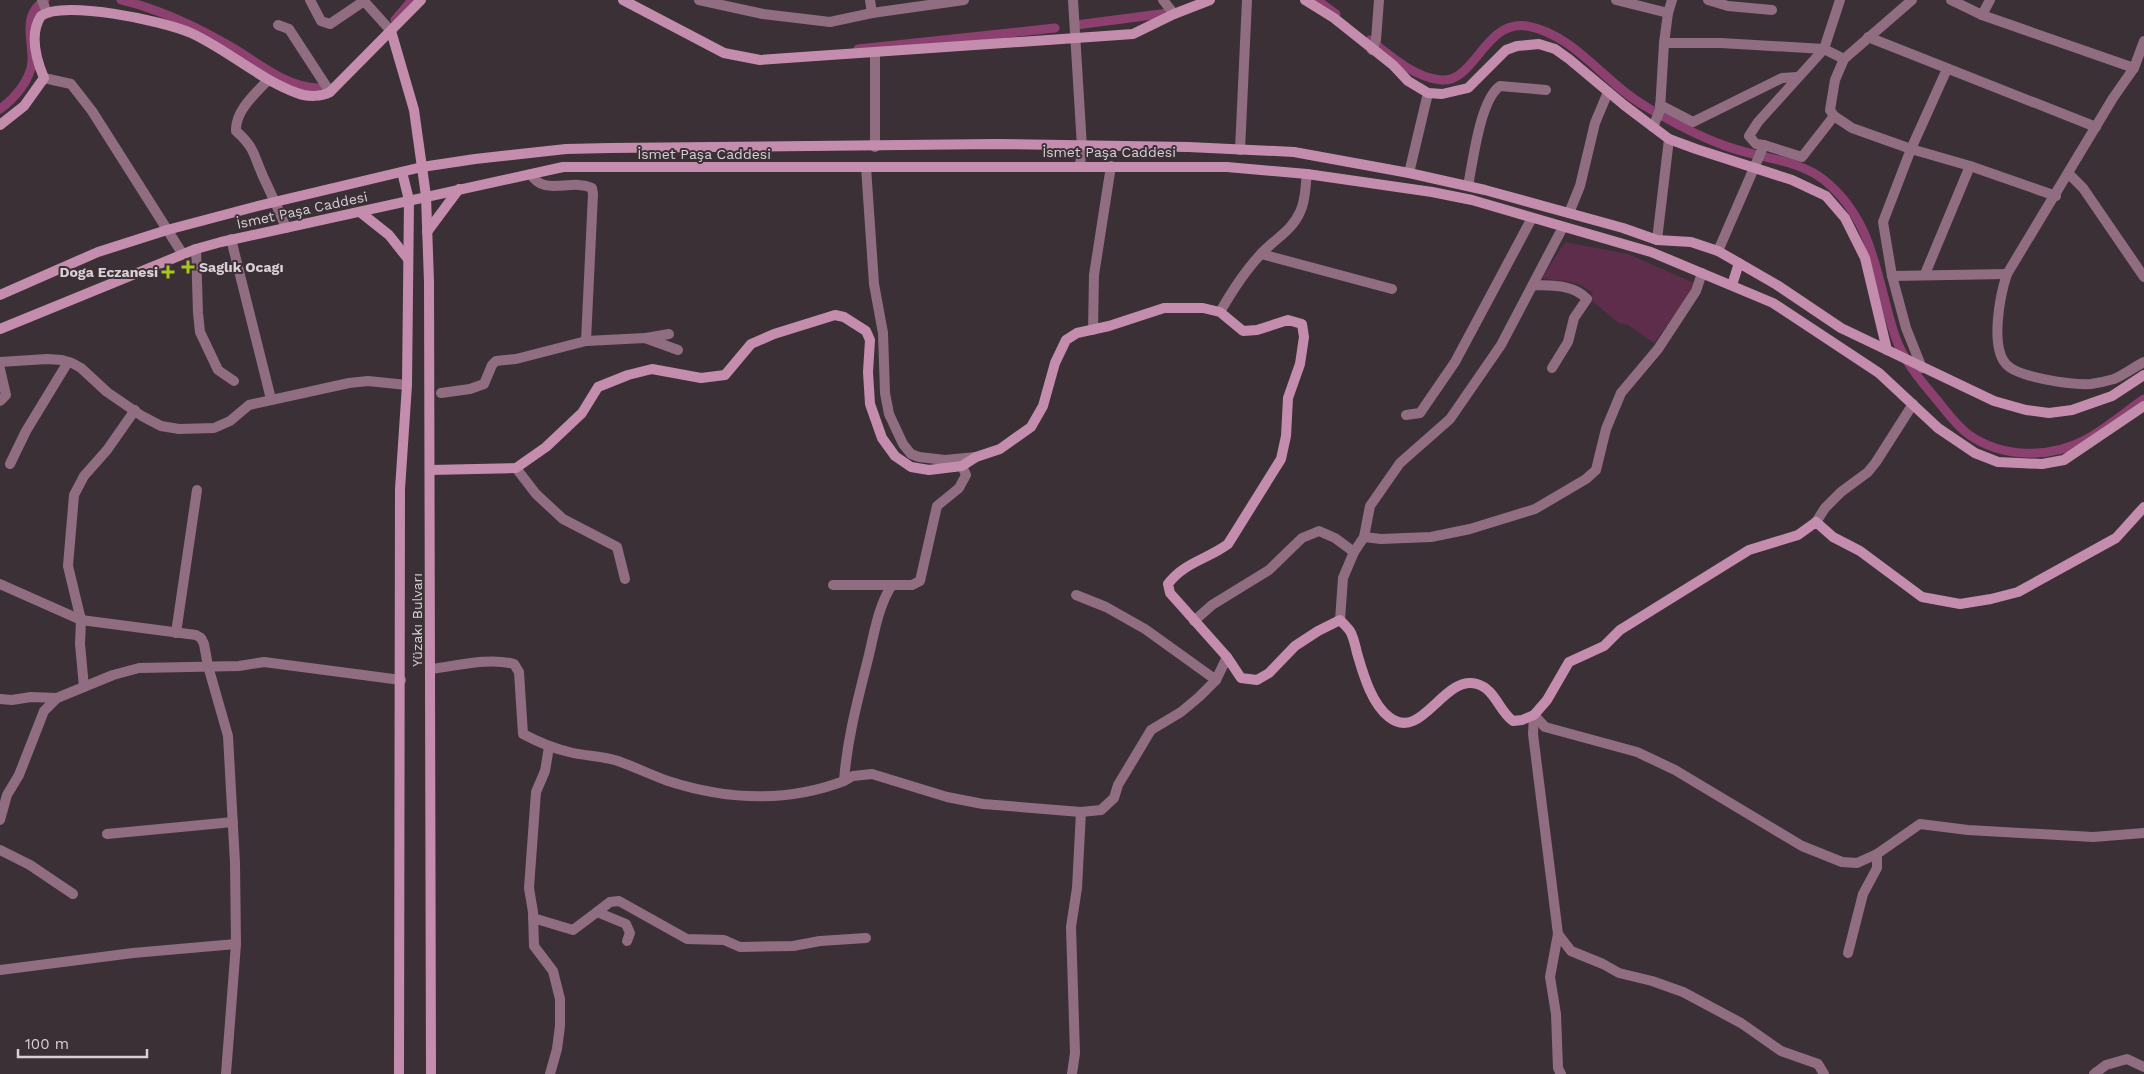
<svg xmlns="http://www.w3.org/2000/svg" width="2144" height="1074" font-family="'Work Sans',sans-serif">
	<rect width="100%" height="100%" fill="#3b3036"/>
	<path fill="#5f2d4c" d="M1565,242L1628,254L1694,283L1684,302L1654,343L1628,325L1619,323L1590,299L1593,293C1576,279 1563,282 1542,278Z"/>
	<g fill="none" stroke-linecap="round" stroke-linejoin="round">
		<g stroke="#8c4070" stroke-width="9">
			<path d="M121,0C158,9 193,25 226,44C256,60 283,87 318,88"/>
			<path d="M1317,0L1336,14"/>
			<path d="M395,20L412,0"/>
			<path d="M1076,25L1168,13"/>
			<path d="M1370,40C1389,55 1415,78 1441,80C1475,83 1485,19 1527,26C1576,35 1604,83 1645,106C1670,121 1696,135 1723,145C1755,158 1796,158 1824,180C1875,221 1876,279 1895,336C1903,360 1921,381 1937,400C1946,411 1956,425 1968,434C2001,458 2049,459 2085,440C2106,429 2125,412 2144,399"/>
			<path d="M858,49L1055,28"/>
			<path d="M0,109C14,99 31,80 32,61C33,38 21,16 45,0"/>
		</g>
		<g stroke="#916d82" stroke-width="10">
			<path d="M42,0L46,10"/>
			<path d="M310,0L321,21L330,24L364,1"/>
			<path d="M363,0L391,31"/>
			<path d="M699,0L763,14L830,22L872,13L964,0"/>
			<path d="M870,0L872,13"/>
			<path d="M1073,0L1082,147L1080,165"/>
			<path d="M1163,0L1174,14"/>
			<path d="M1616,0L1668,13"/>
			<path d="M1708,0L1728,6L1772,10"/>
			<path d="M1912,0L1844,59L1835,80L1830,110L1834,116L1852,128L1911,149L1883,222L1892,276L1906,328L1922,368"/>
			<path d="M1951,0L1982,15L2134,68"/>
			<path d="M1982,15L1990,0"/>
			<path d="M278,25L289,29L330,92"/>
			<path d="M1868,37L2096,127"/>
			<path d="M2144,41L2134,68L2113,98L2007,274C2000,295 1990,346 2006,364C2018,378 2073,385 2091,384C2098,383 2107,381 2114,379C2124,375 2134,367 2144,362"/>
			<path d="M1664,43H1721L1824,49L1844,59"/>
			<path d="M1372,50L1376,40L1379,0"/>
			<path d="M875,53V147"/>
			<path d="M1947,69L1911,149L1970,166L2056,196"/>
			<path d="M44,78L71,84L92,111L182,253"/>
			<path d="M268,80C255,94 235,111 236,131C254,147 253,153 262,174C270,192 279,209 286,228"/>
			<path d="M1660,105L1693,122L1782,78L1797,77"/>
			<path d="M1653,127L1660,110L1664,43L1668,13L1672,0"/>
			<path d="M1764,145L1802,157L1834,116"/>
			<path d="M1240,150L1247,0"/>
			<path d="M866,167L874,284L883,333L885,393L889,414L903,444L911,454L919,457L945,460L976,457"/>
			<path d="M1409,173L1428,93"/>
			<path d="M531,174C543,197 571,178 592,188L593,194L586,341L645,338L678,350"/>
			<path d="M2069,174L2083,188L2144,277"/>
			<path d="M1468,186C1473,161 1480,100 1500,86L1546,90"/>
			<path d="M1569,213L1580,186L1595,123L1608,92"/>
			<path d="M231,239L271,399"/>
			<path d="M1657,240L1669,139"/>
			<path d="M196,249L198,313L200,332L218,370L234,381"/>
			<path d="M1718,251L1764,145L1756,144L1749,136L1758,122L1824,49L1840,0"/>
			<path d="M1261,254L1392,289"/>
			<path d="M1925,274L1970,166"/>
			<path d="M1892,276L2007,274"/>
			<path d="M1533,285C1553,286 1573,284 1587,299L1574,318L1568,342L1552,368"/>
			<path d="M1220,312C1232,291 1244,272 1260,255C1273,240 1292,231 1300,212C1306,200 1305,187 1307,174"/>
			<path d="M1093,330L1094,275L1111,166"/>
			<path d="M646,338L669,334"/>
			<path d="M0,362L47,359L62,360L72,363L81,368L107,392L142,416L161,426L179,429L214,428L230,421L249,405L349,383L368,381L407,385"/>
			<path d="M0,369L6,395L0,401"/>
			<path d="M441,393L470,389L484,384L492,365L496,361L516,359L586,341"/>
			<path d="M1406,415L1420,413L1455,362L1532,218"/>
			<path d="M10,464L26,431L68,362"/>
			<path d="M516,468L536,494L563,519L617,547L625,579"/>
			<path d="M1816,522L1825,508L1841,492L1868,472L1876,462L1913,404"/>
			<path d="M1364,537L1381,539L1431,537L1470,529L1535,509L1586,479L1596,470L1606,429L1621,393L1658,349L1696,291L1702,273"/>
			<path d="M0,584L81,620L196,635L201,638L204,644L208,666L228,736L235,863L236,944L226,1074"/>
			<path d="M833,585H912L920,581L937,506L959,488L966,475L962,466"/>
			<path d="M1076,595L1106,607L1145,629L1216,680"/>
			<path d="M1340,620L1343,578L1354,552L1364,537L1370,506L1400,463L1450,419L1501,345L1563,227"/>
			<path d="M1194,621L1212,605L1269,570L1302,538L1319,531L1335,538L1354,552"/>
			<path d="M176,633L197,490"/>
			<path d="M431,669C456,666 489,657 514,664L519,672L523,734C538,742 552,748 569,752C585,756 602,756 618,761C635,767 651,775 668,781C727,800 786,803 844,781C847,739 858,699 868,659C874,635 878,606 892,585"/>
			<path d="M84,687L80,644L81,620L68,566L74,495L84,476L107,450L135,410"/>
			<path d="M0,699L12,700L31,697L57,698"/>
			<path d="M1534,715L1545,727L1637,752L1675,770L1802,846L1842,862L1857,863L1877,854L1920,824L1968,830L2093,837L2144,833"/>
			<path d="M1534,715L1533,734L1558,934L1571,951L1603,964L1619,973L1652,981L1683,992L1741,1023L1781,1051L1818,1064L1824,1074"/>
			<path d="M549,747L545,771L536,792L529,888L533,912L534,946L553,971L560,999V1026L557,1049L550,1074"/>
			<path d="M844,781L853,776L872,774L947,797L983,804L1081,812"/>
			<path d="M0,820L7,795L19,775L44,711L57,698L113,675L139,668L239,666L264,662L401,680"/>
			<path d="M107,834L233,822"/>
			<path d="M0,850L30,865L73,894"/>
			<path d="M597,912L610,902L619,901L687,939L724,940L740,947L793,946L820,941L866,938"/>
			<path d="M533,918L573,930L597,912L626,924L630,933L627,941"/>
			<path d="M1558,934L1550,977L1556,1014L1558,1068L1561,1074"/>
			<path d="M1848,953L1863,894L1877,868V854"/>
			<path d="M0,970L133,953L236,944"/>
			<path d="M1072,1074L1075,1053L1071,927L1077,888L1081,812L1101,810L1114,798L1118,785L1151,730L1181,712L1199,697L1216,680L1227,657"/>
			<path d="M2094,1074L2106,1065L2127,1059L2144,1067"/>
		</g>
		<g stroke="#c58dad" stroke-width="10">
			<path d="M623,0L724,53L760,60L1133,34L1174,14L1210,0"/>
			<path d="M1305,0L1334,18L1393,65L1408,81L1428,93L1442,94L1468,88L1506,50L1517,46L1539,44L1555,49L1569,59L1624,105L1669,139L1696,149L1792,180L1826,196L1845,218L1865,258L1887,350"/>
			<path d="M391,31L414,110L426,196L429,282L431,1074"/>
			<path d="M0,125L24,106L44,78C36,59 29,34 41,16C63,0 161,20 191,33C228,50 259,79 297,93C307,97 322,97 330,92L421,0"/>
			<path d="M360,212L389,235L408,259"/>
			<path d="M427,232L459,189"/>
			<path d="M1732,285L1739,263"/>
			<path d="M0,295L98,252L167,230L254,207L422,167L475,159L566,149L610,148L996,144L1188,147L1294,152L1409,173L1485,190L1623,228L1657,240L1691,242L1718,251L1777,285L1841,328L1994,401L2026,410L2049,413L2072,410L2112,396L2144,375"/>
			<path d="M0,329L196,249L221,242L563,167H1227L1307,174L1432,192L1472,200L1651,252L1773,303L1879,373L1938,428L1975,453L1998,462L2042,464L2064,460L2144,406"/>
			<path d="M430,470L516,468L546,447L582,413L598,387L628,375L652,369L701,378L725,375L751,344L774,334L835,315L844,317L866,331L870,340L868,372L870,404L882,438L895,456L911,467L929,470L962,466L976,457L1000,449L1031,427L1043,406L1055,363L1066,340L1077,333L1109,326L1164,308H1203L1220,312L1243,331L1257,330L1288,320L1302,324L1304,337L1300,364L1288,398L1286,436L1281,459L1228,544C1208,559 1183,563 1168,584L1170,593L1227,657L1241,678L1257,680L1269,673L1295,646L1318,631L1340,620C1343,623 1347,627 1350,631C1354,638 1355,645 1357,653C1363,673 1371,703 1389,717C1422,743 1443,674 1477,684C1495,689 1499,711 1513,721L1522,720L1534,715L1547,700L1569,662L1604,646L1620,630L1749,550L1798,535L1816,522L1833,537L1860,551L1922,597L1960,604L1991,599L2018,592L2116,538L2144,507"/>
			<path d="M399,1074L400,489L407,385L409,200L402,172"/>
		</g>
	</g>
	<g fill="#a8c71d" stroke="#3b3036" stroke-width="2">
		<path d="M185.5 259.5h5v5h5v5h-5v5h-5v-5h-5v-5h5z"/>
		<path d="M165.5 264.5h5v5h5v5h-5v5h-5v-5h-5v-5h5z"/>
	</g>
	<g text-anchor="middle" stroke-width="4" stroke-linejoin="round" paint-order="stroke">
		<g font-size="14" fill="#d8d0d5" stroke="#3b3036">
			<text x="1109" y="157">İsmet Paşa Caddesi</text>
			<text x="704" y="159">İsmet Paşa Caddesi</text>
			<text transform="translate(302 210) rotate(-12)" y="5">İsmet Paşa Caddesi</text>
			<text transform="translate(417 620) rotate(-90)" y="5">Yüzakı Bulvarı</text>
		</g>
		<g font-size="14" font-weight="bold" fill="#d8d0d5" stroke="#3b3036" text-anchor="start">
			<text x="199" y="272">Saglık Ocagı</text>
			<text x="158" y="277" text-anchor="end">Doga Eczanesi</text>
		</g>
	</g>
	<path d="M18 1049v8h129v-8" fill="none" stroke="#d8d0d5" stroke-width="2.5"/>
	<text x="25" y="1049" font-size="15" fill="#d8d0d5" stroke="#3b3036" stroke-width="4" paint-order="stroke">100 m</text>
</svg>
